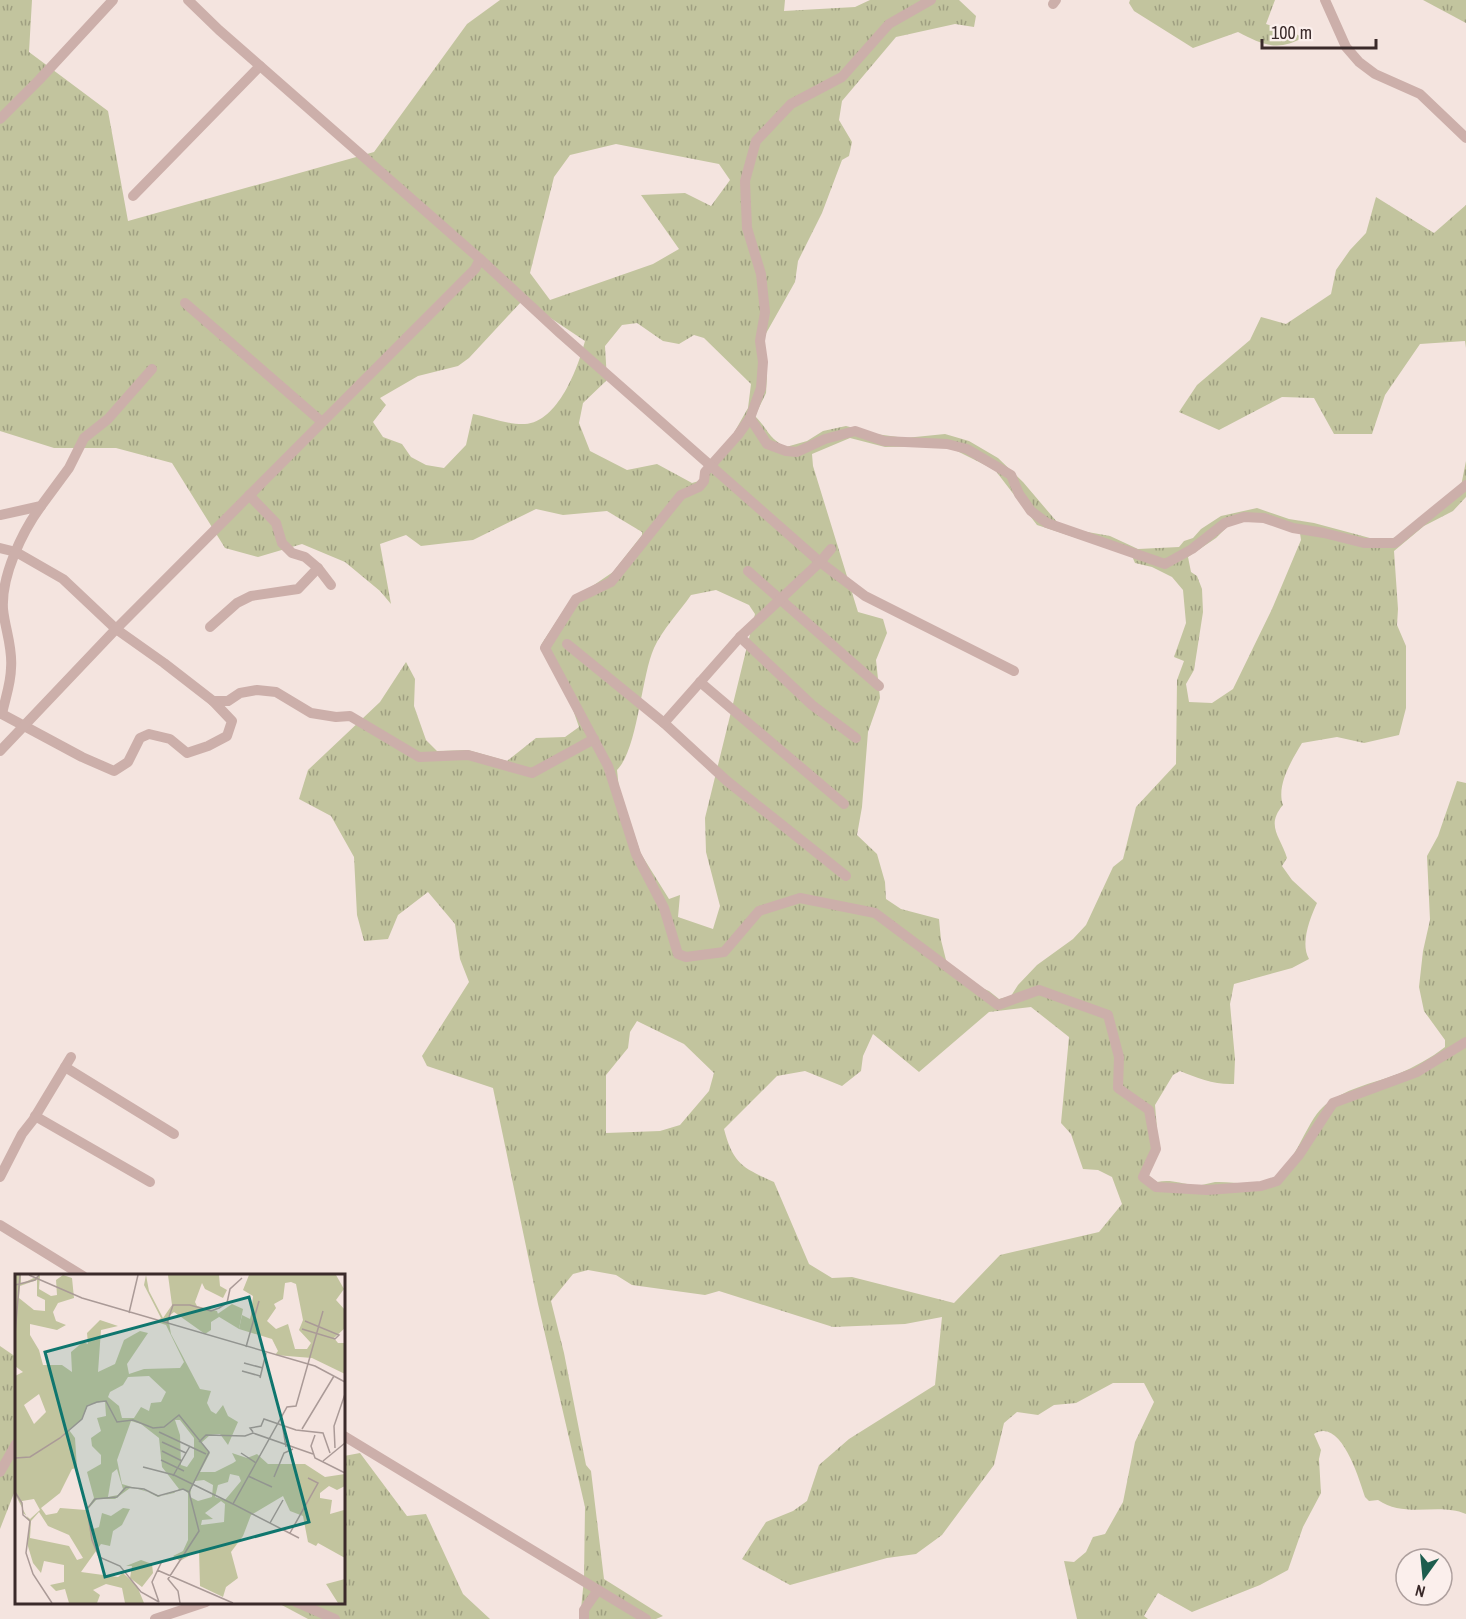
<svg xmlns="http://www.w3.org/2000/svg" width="1466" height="1619" font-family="'Archivo Narrow',sans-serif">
	<defs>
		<pattern id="grass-tufts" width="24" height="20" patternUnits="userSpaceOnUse" patternTransform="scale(1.5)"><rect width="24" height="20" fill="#c2c49e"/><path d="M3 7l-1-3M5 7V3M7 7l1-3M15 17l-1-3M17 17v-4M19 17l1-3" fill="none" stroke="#9f9f81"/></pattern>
	</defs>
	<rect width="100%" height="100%" fill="#f4e4df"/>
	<g fill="url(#grass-tufts)" fill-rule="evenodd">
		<path d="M0,0H32L29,52L108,111L128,221L374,152L467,24L500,0H785L784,11L855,7L870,0H959L976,16L974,27L955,24L896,37L842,101L839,120L852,142L849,156L842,160L822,213L798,261L795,282L764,337L767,376L766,393L755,416C769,430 767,437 786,447L807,441L823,431L846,426L876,434L905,438L945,434L969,441L998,458L1023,482L1057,522L1082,531L1110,536L1138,549L1179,547L1184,541L1193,538L1201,529L1221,516L1257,508L1289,519L1314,523L1381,541L1397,537L1461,486L1466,461V497L1453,511L1424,526L1394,551L1398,609L1397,625L1406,646V708L1399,735L1364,743L1337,737L1302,743C1292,760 1276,785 1283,805C1265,826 1281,837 1287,858L1282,866L1292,880L1317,903C1310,918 1300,944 1309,959L1292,968L1234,984L1230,1004L1235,1059L1234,1084C1215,1085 1197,1078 1180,1071L1173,1075L1155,1105L1158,1141L1149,1176L1157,1182C1170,1179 1180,1183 1193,1185C1200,1187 1208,1183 1215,1182C1232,1181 1253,1187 1270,1180C1292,1172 1306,1122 1323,1107C1345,1088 1371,1084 1398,1074C1414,1067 1431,1058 1445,1047V1040L1424,1011L1419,987L1423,951L1430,920L1427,856L1438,836L1457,781L1466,783V1514C1438,1502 1406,1519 1378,1500L1369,1501L1365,1497C1359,1479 1341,1417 1314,1434L1321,1450L1319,1459L1321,1493L1303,1527L1288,1570L1260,1585L1192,1612L1158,1593L1144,1616L1148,1619H1077L1064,1561L1074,1562L1086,1552L1093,1537L1105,1534L1123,1502L1135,1442L1154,1402L1144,1383H1113L1076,1403L1054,1405L1038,1415L1017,1412L1004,1423L994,1465L942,1535L916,1554L887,1558L790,1585L742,1559L766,1522L793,1511L807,1501L819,1465L849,1439L935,1385L942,1317L905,1324L833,1327L719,1291L705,1295L632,1285L616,1275L588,1270L573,1274L551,1301L564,1353L586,1465L591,1471L604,1579L663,1616L656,1619H580L584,1579L585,1507L538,1304L493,1088L427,1066L422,1056L469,982L460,959L455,924L428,892L398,915L388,939L364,941L357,915L354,857L331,816L299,799L308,770L380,702L406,662L415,679L414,706L426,740L437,751L468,750L507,761L536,738L565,737L579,727L571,704L541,645L569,602L613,572L642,535V532L607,511L563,515L536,509L473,540L421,546L406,535L380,544L391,604L380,591L345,562L302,544L258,557L225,548L172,463L116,448H54L0,431ZM616,144L719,164L730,180L711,206L685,193L641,195L679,249L653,264L550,300L530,273L554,177L570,155ZM521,302L528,303L585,341C578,368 558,422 525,424C509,425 489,417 473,414L466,445L444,468L426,465L411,457L402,444L383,437L373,422L386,405L380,398L418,376L458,366L469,358ZM637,323L663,341L679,344L694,335L704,338L751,384L748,408L731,438L699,481L692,483L657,464L627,470L590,451L579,423L583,403L607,380L605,346L622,325ZM850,438L885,447L947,446L995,470L1037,525L1132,556L1135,563L1152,567L1172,577L1183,590L1186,623L1174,657L1184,661L1177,680L1176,764L1136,807L1123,859L1113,867L1086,925L1073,939L1037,965L1018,985L1011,996L999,999L989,991L977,986L947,964L941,940L939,919L901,909L886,899L885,882L877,854L857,835L862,807L868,732L880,698L876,660L887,633L883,619L858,612L813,466L812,454ZM1255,520L1300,533L1301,540L1272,609L1233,689L1212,703L1189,702L1186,684L1194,670L1203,612L1202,589L1197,576L1191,572L1188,557L1216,538L1230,524ZM716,590L749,605L755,614L705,818L706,852L720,906L713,929L678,917L680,895L669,899L641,854L619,789L617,770C638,749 641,677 654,648C662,630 680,611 691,595ZM1031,1007L1069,1037L1061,1123L1071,1134L1083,1169L1098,1170L1112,1177L1122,1204L1099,1232L1000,1255L954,1303L852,1277L832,1278L809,1264L774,1182C743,1168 733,1164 724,1129L777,1076L805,1071L842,1086L861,1071L863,1056L873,1034L919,1072L989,1012ZM637,1021L684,1044L714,1073L709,1091L680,1125L660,1131L606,1133V1075L628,1048L630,1032Z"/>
		<path d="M1130,0H1275L1266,24L1304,37C1278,52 1263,45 1238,32L1193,48L1134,11L1129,3Z"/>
		<path d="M1423,0H1466V23Z"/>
		<path d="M1376,197L1434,233L1466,205V348L1465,341L1420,344L1385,395L1372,434H1334L1314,398L1282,397L1219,430L1179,412L1197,385L1250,340L1261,317L1286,324L1331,294L1336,270L1350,250L1366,233Z"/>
		<path d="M0,1346L16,1357V1488L0,1529Z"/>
		<path d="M360,1453L407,1516L426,1514L463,1594L490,1619H308L278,1603L344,1602V1456Z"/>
	</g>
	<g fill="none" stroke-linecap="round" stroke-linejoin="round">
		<g stroke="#ccafaa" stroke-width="10">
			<path d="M931,0L889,24L842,77L791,104L756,141L745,181L747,228L761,274L765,312L760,341L763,362L761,388L750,418L738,435L705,472L704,481L699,487L681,495L611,582L576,599L545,648L608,766L636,854L664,908L678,954L686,957L724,952L759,911L800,898L875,913L998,1005L1039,990L1108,1015L1119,1057L1118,1088L1149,1110L1156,1149L1143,1177L1156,1187L1207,1190L1261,1186L1277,1181L1299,1155L1333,1103L1417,1072L1466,1042"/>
			<path d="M1325,0L1346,47L1359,62L1375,74L1420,94L1466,138"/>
			<path d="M1053,4L1056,0"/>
			<path d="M0,119L39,80L113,0"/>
			<path d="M133,196L260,66"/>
			<path d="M480,259L561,334L820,562L865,596L1014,671"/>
			<path d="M185,303L322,422"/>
			<path d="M750,418L767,444L786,451L797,452L825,439L855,431L884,441L947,444L967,449L1011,475L1019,494L1031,511L1047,523L1165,564L1192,549L1225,523L1244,517L1264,518L1293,528L1324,533L1364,543H1395L1466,485"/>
			<path d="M249,495L276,523L282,543L292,553L305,557L318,568L331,585"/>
			<path d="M0,515L41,506L69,468L84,438L108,419L152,369"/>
			<path d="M0,548L16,552L63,579L116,629L164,663L213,701H228L240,693L257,690L276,692L311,713L336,717L350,716L419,757L468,755L532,773L594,739"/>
			<path d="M748,571L879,686"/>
			<path d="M210,627L237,603L251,596L298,589L318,568"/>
			<path d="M740,637L812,705L856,738"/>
			<path d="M567,644L664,723L727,781L846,876"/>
			<path d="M700,682L844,804"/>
			<path d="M0,713L82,757L114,771L128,762L140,738L149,734L170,739L187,753L208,746L227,736L232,721L213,701"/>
			<path d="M2,714C5,699 11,683 11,668C13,648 5,629 3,609C1,576 22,532 41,506"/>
			<path d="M664,723L740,637L820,562L831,549"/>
			<path d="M0,751L116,629L475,269L480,259L219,30L188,0"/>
			<path d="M65,1067L174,1134"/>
			<path d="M35,1116L150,1182"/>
			<path d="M0,1177L22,1134L33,1120L71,1057"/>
			<path d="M0,1225L83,1276"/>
			<path d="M344,1436L646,1619"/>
			<path d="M0,1472L16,1444"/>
			<path d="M296,1602L335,1619"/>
			<path d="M155,1619L206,1602"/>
			<path d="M584,1619V1610L598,1590"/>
		</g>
	</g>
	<g transform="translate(15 1274)">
		<rect width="330" height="330" fill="#f4e4df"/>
		<path d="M0,1H6V10L25,1L24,15L36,22L42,21L41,6L48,1L57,4L59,24L43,29L38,38L41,47L51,51L42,56L15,50V61L24,76L28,91H47L57,98L56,78L68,68L73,70L72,59L85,46L103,52L86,56L83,98L100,90L109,66L125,57L133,59L112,90L114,100L129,95L165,94L169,88L151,51L142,48L146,44L129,11L131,1L134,17L148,44L157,31L153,1H204L205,12L212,16L208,24L190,15L187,9L180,28L182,32L202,37L204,43L196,48V56L190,60L159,38L153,43L156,60L185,115L196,117L192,129L196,137L201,140L208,131L213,142L223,148L213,171L205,160L195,161L186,169L195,179L185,198H200L218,189L221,187L217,179L232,184L242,180L253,190H290L310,203L330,200V212L322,216L314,212L305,219V224L317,226L315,240L329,236L330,229V284L303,269L301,272L293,268L288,242L275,237L268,222L236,241L228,262L216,278L223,304L211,313L208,323L185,312L184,276L165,287L158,282L168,277L173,266V219L168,215L143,223L127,215L115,214L100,225H82L73,235L78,255L84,253L87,239L96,242L108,234L115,235L107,251L98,257L95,272L86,270L66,298L103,303L108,299L122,312L129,329H110L107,314L91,310L78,316L85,321L82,329H54L50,315L41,317L35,311L49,308V291L29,287L26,299L18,289L12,269L15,249L0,220V102L8,98L0,92ZM22,6V22L30,26V37L19,36L4,24L5,12ZM134,102L151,118L146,128L136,129L134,137L126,133L119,144H107L104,132L93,123L95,118L108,111L113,103ZM24,120L31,138L19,150L9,131ZM90,127L91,142L82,144L86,157L76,164L77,172L86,181V190L72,198L79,224L71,236L45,234L42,239L31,241L26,234L45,219L57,195L62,194L60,164L54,156L67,145L73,131ZM160,146H165L179,164V183L172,193L166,191L165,161ZM116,147L126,150L144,164L147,193L164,215L159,219L146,222L107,210L102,186ZM102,195L108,215L103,221L93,223L97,199ZM215,200L224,202L226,207L210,226L200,223L203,211L213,208ZM189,206L198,211L197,223L183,227L175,223L176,215L180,207ZM19,225L25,236L15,245L8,239L7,227ZM206,227L210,230L209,248L186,251L187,246L198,245L190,239ZM24,238L33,252L54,261L68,284L62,286L54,272L15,264L16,247ZM234,1H321L329,15L321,26L330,36V54L319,64L323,69H330V100L297,84L260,81L263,77L257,65L224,55L227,41L235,45L236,41L238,22L228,16ZM276,8L281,10L288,46L284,56L296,69L292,75H280L273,50L261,55L252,47L261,34L259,30L268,25L270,9ZM126,286L137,290L138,299L127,313L115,304L117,292H111ZM330,305V329H323L311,310Z" fill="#c2c49e" fill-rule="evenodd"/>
		<path d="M217,30L228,35L224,55L201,41Z" fill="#c2c49e"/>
		<path fill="none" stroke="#aa9a97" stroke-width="1.5" d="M14,1L67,24L300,92L330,108M0,11L20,6L24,1M114,39L123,1M152,49L158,31H175L196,37L204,34L212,29L215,15L227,4M287,55L320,65L324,61L290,47M0,60L5,1M231,73L244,27M229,89L248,94M227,97L245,102M245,104L251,79M267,149L271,173M287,155L319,102M144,158L191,180M238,158L235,154L246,152L249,145L281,156L308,159L315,179M300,161L296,172L300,184L330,199M147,168L171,179M184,168L191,161L230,162L238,159L298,180M320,174L319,152L330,120M147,177L167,187M226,179L241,189M0,184L15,183L45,164L67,145L72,132L82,128L91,127L102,148L118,146L138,154L149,153L164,141L194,178L174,218L184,257L153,305L163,317L165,329M146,186L169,197M308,187L330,169M128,193L159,201L218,230M158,202L175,172M233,202L257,213M259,203L269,179L278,175M0,218L7,229L8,241L15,247L11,279L18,300L37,329M255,249L268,226M275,259L303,209L293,204M284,264L218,230L272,133L281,132L308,37M142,296L218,329M144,328L126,318L105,292L84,283L77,266L72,235L80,225L102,223L111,213L129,215L143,222L168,215L174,218M144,328L137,308L147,287"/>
		<path fill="#0f766e" fill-opacity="0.15" stroke="#0f766e" stroke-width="3" d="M234,23L294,248L90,303L30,78Z"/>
		<rect width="330" height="330" fill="none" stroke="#3a2a2a" stroke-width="3"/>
	</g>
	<g transform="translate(1424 1577) rotate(195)"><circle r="28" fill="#fbefec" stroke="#aea09e" stroke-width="1.5"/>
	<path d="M0-4.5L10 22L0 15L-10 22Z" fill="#1d5d4e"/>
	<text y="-9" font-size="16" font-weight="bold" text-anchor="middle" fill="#3a2a2a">N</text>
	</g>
	<path d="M1262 39v9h114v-9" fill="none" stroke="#3a2a2a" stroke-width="3"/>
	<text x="1271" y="39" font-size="18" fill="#3a2a2a" stroke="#fbefec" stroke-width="4.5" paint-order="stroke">100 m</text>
</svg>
